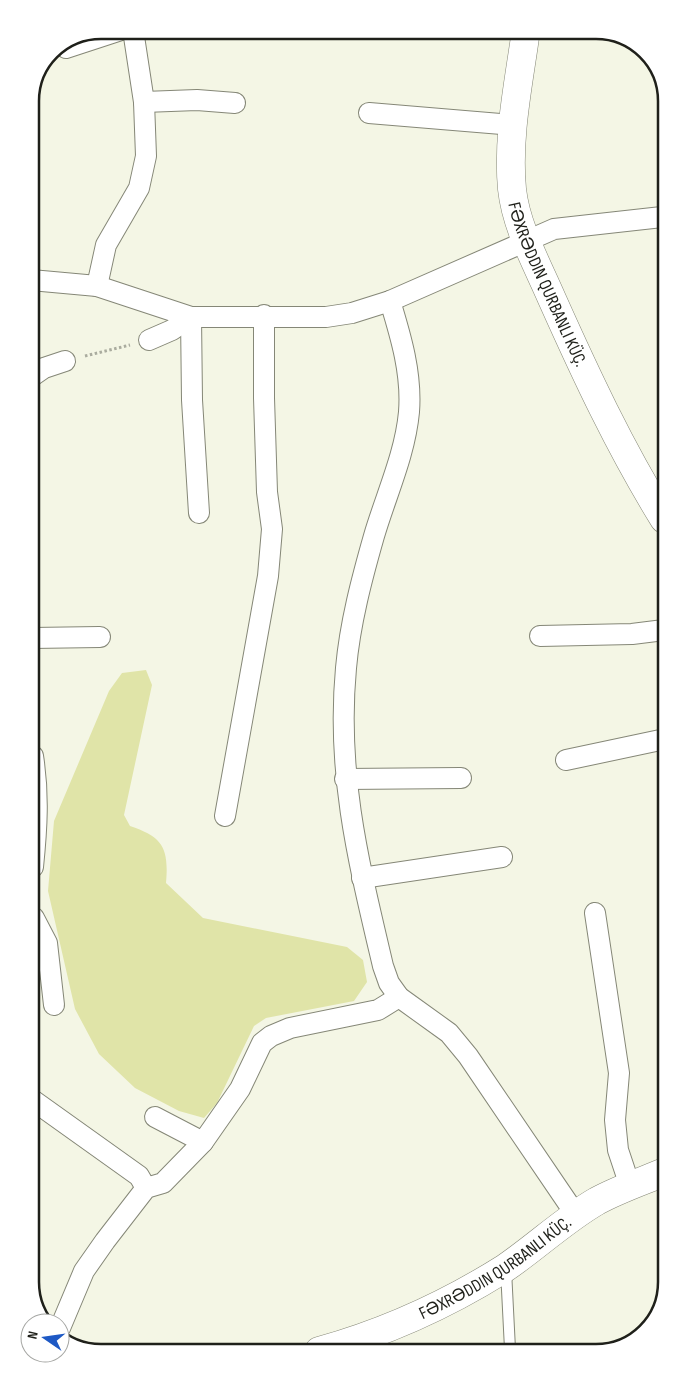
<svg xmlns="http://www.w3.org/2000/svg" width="697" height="1383" font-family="'Sofia Sans Condensed',sans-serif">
	<rect width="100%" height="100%" fill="#f4f6e5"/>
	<path fill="#e0e4a8" d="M146,670L152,685L124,815L130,826C163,837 169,848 166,883L203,918L347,947L363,960L367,982L354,1001L266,1018L254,1026L217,1103L204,1118L179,1111L135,1088L99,1054L75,1009L48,891L54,821L109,691L122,673Z"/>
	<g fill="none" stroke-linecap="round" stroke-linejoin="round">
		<g stroke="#858777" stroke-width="12">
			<path id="lane" d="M506,1270L510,1349"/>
		</g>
		<g stroke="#858777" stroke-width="22">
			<g id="street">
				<path d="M66,48L121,30"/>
				<path d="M144,102L197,100L235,103"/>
				<path d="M369,113L513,125"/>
				<path d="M31,280L97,286L191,317H326L352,313L390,301L554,229L662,217"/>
				<path d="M97,286L106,245L139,188L146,156L144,102L133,30"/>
				<path d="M390,301C401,337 412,374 409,412C405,455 386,495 374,536C362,578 350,623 346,668C336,774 359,864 383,966L389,983L399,997L449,1033L468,1056L576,1215"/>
				<path d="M191,317L192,400L199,513"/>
				<path d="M149,340L172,330L191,317"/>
				<path d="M31,377L44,368L65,361"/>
				<path d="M540,636L632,634L664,630"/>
				<path d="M32,638L100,637"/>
				<path d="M33,756C39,794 37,828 33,867"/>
				<path d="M566,760L665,739"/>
				<path d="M345,779L461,778"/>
				<path d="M225,816L268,576L272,529L267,492L264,398V315"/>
				<path d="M362,878L502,857"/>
				<path d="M595,913L619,1073L615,1120L618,1150L630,1186"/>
				<path d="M34,918L47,943L54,1005"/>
				<path d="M34,1101L139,1176L146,1188"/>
				<path d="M155,1117L203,1142"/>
				<path d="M60,1328L84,1271L105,1241L146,1188L163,1183L203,1142L240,1089L262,1043L271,1036L290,1028L378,1010L399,997"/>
			</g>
		</g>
		<g stroke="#858777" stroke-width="29">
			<g id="secondary">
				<path id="s1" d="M526,30C519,82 507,136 512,189C516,227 537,264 552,299C586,375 620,448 664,519"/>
				<path id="s2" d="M319,1351C384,1333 448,1304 505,1268C536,1247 564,1220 597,1201C619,1189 643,1181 667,1171"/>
			</g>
		</g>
		<path stroke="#aaac9f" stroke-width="3" stroke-dasharray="2.5 2.5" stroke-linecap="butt" d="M85,356L130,345"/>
		<use href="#lane" stroke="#fff" stroke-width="10"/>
		<use href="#street" stroke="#fff" stroke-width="20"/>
		<use href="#secondary" stroke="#fff" stroke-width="28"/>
	</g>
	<g text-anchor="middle" stroke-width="4" stroke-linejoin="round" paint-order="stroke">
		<g font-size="18" fill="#1f201a" stroke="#fff">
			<text dy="6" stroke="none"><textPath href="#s1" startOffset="262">FƏXRƏDDIN QURBANLI KÜÇ.</textPath></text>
			<text dy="6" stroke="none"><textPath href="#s2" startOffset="196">FƏXRƏDDIN QURBANLI KÜÇ.</textPath></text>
		</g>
	</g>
	<path d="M0 0H697V1383H0ZM101 39H596A62 62 0 0 1 658 101V1282A62 62 0 0 1 596 1344H101A62 62 0 0 1 39 1282V101A62 62 0 0 1 101 39Z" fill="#fff" fill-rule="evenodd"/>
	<path fill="none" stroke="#1f201a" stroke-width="2.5" d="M101 39H596A62 62 0 0 1 658 101V1282A62 62 0 0 1 596 1344H101A62 62 0 0 1 39 1282V101A62 62 0 0 1 101 39Z"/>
	<g transform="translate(45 1338) rotate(283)"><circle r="24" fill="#ffffff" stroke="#a5a6a3"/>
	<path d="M0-4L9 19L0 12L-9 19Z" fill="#1e59c5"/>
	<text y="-8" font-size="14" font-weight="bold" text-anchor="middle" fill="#1f201a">N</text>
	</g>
</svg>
